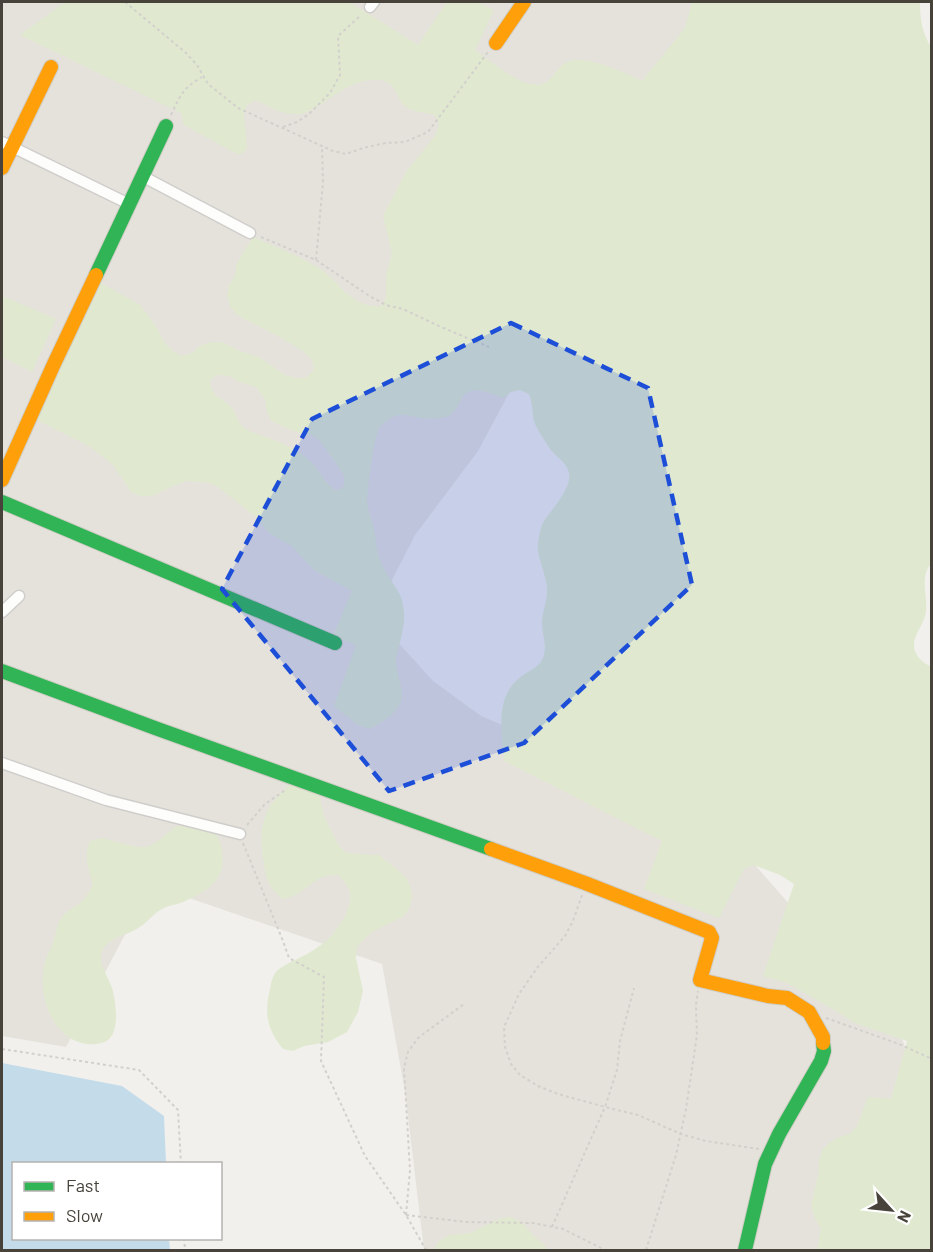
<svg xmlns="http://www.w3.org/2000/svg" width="933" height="1252" font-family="Barlow,sans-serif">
	<rect width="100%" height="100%" fill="#f2f0ed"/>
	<path fill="#e5e2dc" d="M2,2H709L574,272L478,451L415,535L392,580L394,638L433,681L481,716L561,750L747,856L899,1029L913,1071L830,1250H424L405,1092L382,964L151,885L66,1047L2,1036Z"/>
	<g fill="#e0e9d0" fill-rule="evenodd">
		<path d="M65,2H349L418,45L447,2H477L494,10L475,50C489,60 514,81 530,84C552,89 552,70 567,62C585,54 626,73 642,81L685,28L692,2H920C920,18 922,34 932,48V563C919,575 928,596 926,612C924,626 910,637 915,651C918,659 925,664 932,667L931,1250H817L821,1228L815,1218L811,1206L819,1171V1161L822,1150L830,1142L840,1137L850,1134L857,1126L868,1097L891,1099L907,1041L855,1023L843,1015L787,983L763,976L794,884L780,875L753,865L744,869L719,918L644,889L662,841L504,761C502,732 494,695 522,676C531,669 541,667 544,655C547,644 542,635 542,624C542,611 548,600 547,587C546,574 536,555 538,543C539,536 541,526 544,521C552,509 572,488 569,473C567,462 557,458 550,449C545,441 537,430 534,421C532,412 533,404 529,394L520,390L511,392L503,398C448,373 470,416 440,418C433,419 425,419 417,417C410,416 403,413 395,416C390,418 384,422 380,426C374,435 367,490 367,502C368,511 372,520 374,529C376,539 376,550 380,560C384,574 399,588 402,600C404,609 405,618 403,627C402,639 396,651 396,663C397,675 405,692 400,704C395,715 379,724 369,729L358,725L334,706L356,645L333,636L352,591L314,570L292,546L274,536L265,529L260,520L218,487L209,483L187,481L173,486L152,496H140L131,492L113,465L89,446L33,418L96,280L140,305L154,323L165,343L173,351L181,356L192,353L200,346L210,342H222L240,351L259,357L285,375L296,378H306L314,370L312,360L304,352L285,340L237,315L230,306L227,295L229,285L235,276L236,265L241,256L253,237C275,247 299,255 320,269C342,283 350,308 381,306L386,297V274L392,253L383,216L406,172L435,136L439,125L435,115C426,112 411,112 405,106C396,98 397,83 381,80C355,77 336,95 315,108C307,112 302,115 293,114C279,114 268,105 255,100L246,106L244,115L247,149L239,155L184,125L181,113L20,35ZM218,375L229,376L240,382L256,387L265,399L266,409L270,419L275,423L296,432L312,435L321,442L344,475V486L340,490H335C322,481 319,466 304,456C292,448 279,441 266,437C259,434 251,433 244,428C236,422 237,411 229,405C220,397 211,396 210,381L214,377Z"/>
		<path d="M2,296L56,319L32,372L2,357Z"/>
		<path d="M300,781L319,794L324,816L338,844L345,852L355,854L379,855L405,876L410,885L412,897L410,907L404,916L372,932L364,939L357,947L356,958L363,991L358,1012L347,1032L328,1042L304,1046L293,1051L283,1049C267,1029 264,1014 270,989C271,984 272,977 276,972C282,965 292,962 299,958C321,948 338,933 347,911C354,894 350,887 338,875C319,875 316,881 302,891C297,895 290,897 283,899C270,890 266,879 264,864C259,839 260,816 277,797C285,788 289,784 300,781Z"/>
		<path d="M186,823L215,832C225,848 227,872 211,886C203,893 192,898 183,902C176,905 169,905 162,909C151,915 145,926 133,931C124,935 112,938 105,946C94,959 108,975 112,988C116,1001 120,1031 108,1040C101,1045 90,1045 82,1043C49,1035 36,988 46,959C48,954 51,948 53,943C56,934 57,924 62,917C67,910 74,908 80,903C86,898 89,891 93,885C89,868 83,858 90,841L102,838L137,847H148L158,841L175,827Z"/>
		<path d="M511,1217L521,1222L535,1237L543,1244L548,1250H433L439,1241L449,1235L470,1233L501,1218Z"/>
	</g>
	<path fill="#c4dbea" d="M2,1063L122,1086L164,1116L166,1163L14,1164V1238L169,1239L170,1250H2Z"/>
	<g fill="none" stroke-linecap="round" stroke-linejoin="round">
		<g stroke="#d0cecb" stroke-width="13">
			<g id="street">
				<path d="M370,7L374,2"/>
				<path d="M2,142L129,204"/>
				<path d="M142,176L250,233"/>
				<path d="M2,612L19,596"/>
				<path d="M2,763L106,800L240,834"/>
			</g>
		</g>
		<g stroke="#d0cdc5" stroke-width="16">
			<g id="fast">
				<path d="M96,275L166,126"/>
				<path d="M2,502L335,643"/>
				<path d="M2,671L155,728L491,849"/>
				<path d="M745,1250L765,1164L779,1134L821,1061L824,1051L823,1043"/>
			</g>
		</g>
		<g stroke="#d0cdc5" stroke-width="16">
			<g id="slow">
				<path d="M496,43L524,2"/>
				<path d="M2,168L51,67"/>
				<path d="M2,480L53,366L96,275"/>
				<path d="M491,849L585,883L709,932L712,938L700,980L768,996L787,998L809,1012L823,1037V1043"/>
			</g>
		</g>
		<g stroke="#d2d0cc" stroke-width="2" stroke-dasharray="3 3" stroke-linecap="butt">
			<path d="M125,2L185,52L197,65L208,84L238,108L333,151L346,154L363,148L386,143L405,142L428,132L488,52"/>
			<path d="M171,115C181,94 182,89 202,77"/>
			<path d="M283,127L297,122L309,114L330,93L340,75L338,36L361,15"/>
			<path d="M261,237L316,260L368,295L386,305L403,309L441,327L489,347"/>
			<path d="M316,260L323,182L322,146"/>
			<path d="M247,825L265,804L287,789"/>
			<path d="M243,843L283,941L289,958L324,977L321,1061L365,1156L406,1215L426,1250"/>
			<path d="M582,895L573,921L565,936L537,968L519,994L504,1027L505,1047L511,1064L520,1075L538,1086L558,1094L609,1108L638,1115L681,1134L706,1141L759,1149"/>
			<path d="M826,1018L899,1044L932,1059"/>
			<path d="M2,1049L139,1070L178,1110L181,1164"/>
			<path d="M406,1215L410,1170L404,1068L408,1052L418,1038L464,1004"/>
			<path d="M406,1215L466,1222L533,1223L563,1229L605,1250"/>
			<path d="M552,1227L605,1107L617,1070L620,1041L634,988"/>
			<path d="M184,1238L185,1250"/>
			<path d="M646,1250L676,1155L686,1109L697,1035L696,1005L698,991"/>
		</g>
		<use href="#street" stroke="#fdfdfc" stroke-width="10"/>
		<use href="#fast" stroke="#30b455" stroke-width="14"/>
		<use href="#slow" stroke="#ff9f0a" stroke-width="14"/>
	</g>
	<path fill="#1d4ed8" fill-opacity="0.2" stroke="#1d4ed8" stroke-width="4.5" stroke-dasharray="12 8" stroke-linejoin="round" d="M511,323L648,388L692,585L524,743L389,791L222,589L312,419Z"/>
	<rect width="933" height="1252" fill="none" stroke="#47423a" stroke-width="6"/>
	<rect x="12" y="1162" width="210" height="78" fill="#ffffff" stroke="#b5b3b0" stroke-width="1.5"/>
	<rect x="24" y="1182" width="30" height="9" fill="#30b455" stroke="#b5b3b0" stroke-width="1.5"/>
	<text x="66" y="1192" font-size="18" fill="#47423a">Fast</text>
	<rect x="24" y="1212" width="30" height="9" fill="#ff9f0a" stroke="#b5b3b0" stroke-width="1.5"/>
	<text x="66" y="1222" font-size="18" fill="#47423a">Slow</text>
	<g transform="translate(891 1210) rotate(117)" stroke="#ffffff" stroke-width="4.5" paint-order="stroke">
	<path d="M0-4.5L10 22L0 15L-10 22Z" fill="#47423a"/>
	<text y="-9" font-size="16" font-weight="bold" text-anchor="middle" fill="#47423a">N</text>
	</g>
</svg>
